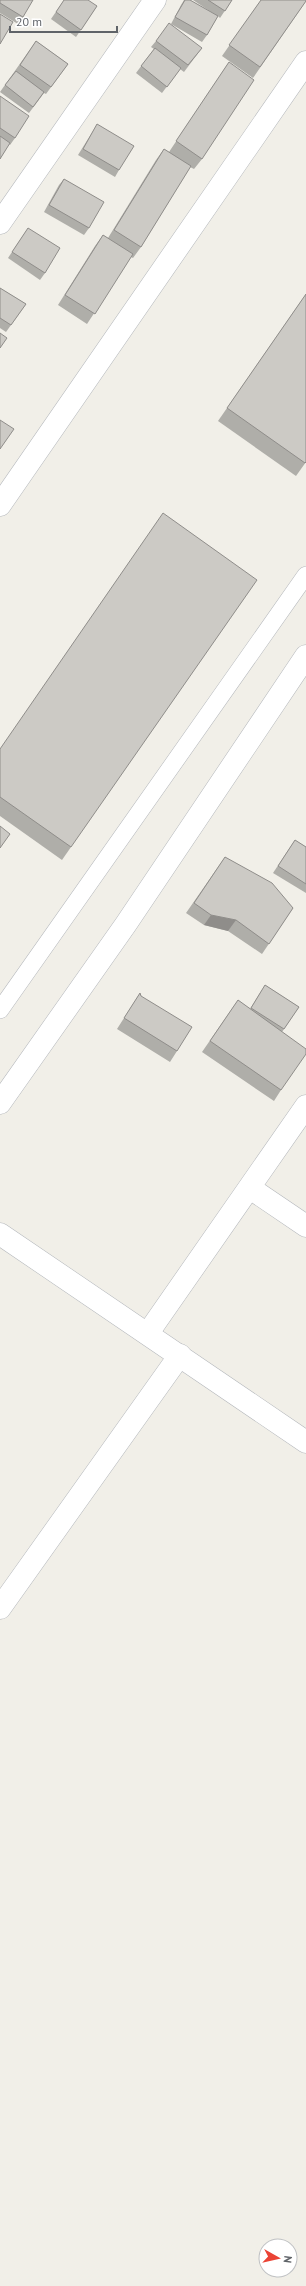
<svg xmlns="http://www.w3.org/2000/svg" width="306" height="2286" font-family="'PT Sans',sans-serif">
	<rect width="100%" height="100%" fill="#f1efe8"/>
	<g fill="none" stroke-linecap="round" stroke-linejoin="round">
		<g stroke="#b5b8bc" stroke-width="18">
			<path id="service" d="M0,1010L306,575"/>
		</g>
		<g stroke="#b5b8bc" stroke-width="23">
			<g id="minor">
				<path d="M0,223L155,0"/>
				<path d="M0,505L306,62"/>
				<path d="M250,1188L306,1226"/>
				<path d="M0,1234L306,1442"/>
				<path d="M148,1333L306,1106"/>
				<path d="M0,1608L180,1355"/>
			</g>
		</g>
		<g stroke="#b5b8bc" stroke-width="23">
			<path id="tertiary" d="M0,1103L126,924L306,656"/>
		</g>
		<use href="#service" stroke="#fff" stroke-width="17"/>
		<use href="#minor" stroke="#fff" stroke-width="22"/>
		<use href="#tertiary" stroke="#fff" stroke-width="22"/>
	</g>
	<g fill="#afaea9">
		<path d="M0,0L23,17L18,24L0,13Z"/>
		<path d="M64,0L97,6L76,37L51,19Z"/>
		<path d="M184,0H190L214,14L193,0H232L220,18L218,16L207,35L202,42L171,24L181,5Z"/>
		<path d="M261,0L306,1L253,78L222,56Z"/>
		<path d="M36,41L68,64L46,94L44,93L29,113L0,92Z"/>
		<path d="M156,41L202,48L184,72L180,69L162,93L136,73L154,49L151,47Z"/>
		<path d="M229,62L202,159L194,169L190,167L141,247L133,258L131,257L87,324L58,305L95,246L103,235L108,238L156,160L164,149L169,152Z"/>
		<path d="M0,96L15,138L10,145L9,144L0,159Z"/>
		<path d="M97,124L119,170L115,177L78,155L93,131Z"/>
		<path d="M64,179L89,228L84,235L44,212L59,185Z"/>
		<path d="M28,228L45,273L40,280L8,258Z"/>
		<path d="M0,288L26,304L6,332L0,328Z"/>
		<path d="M306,294V462L296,476L218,421Z"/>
		<path d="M0,748L71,847L62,860L0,816Z"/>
		<path d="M295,840L306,847V893L273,873Z"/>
		<path d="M225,857L293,908L262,954L228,931L204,925L186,913Z"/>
		<path d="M265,985L299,1007L282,1032L281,1090L274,1101L202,1052L238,1000L250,1009Z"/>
		<path d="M140,993L141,996L177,1051L170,1062L117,1029Z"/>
	</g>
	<path fill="#8f8d8a" d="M211,915L236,920L228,931L204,925Z"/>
	<g fill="#cccac5" stroke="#8f8d8a">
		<path d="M0,0H33L23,17L0,3Z"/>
		<path d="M64,0H88L97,6L81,30L56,12Z"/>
		<path d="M185,0H190L218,16L207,35L175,17Z"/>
		<path d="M208,0H232L225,11Z"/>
		<path d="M261,0H306V1L260,67L229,45Z"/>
		<path d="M0,14L13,22L0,44Z"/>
		<path d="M169,23L202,48L188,65L156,41Z"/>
		<path d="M36,41L68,64L51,87L20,65Z"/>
		<path d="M155,48L181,68L167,87L141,66Z"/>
		<path d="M229,62L254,80L202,159L176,141Z"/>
		<path d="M16,71L44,92L33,107L5,85Z"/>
		<path d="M0,96L29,116L15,138L0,128Z"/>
		<path d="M97,124L134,146L119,170L83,149Z"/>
		<path d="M0,136L10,143L0,159Z"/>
		<path d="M164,149L191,166L141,247L114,230Z"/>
		<path d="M64,179L104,202L89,228L49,205Z"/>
		<path d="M28,228L60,248L45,273L12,252Z"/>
		<path d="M103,235L133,254L95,314L65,295Z"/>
		<path d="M0,288L26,304L11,325L0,318Z"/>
		<path d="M306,294V462L305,463L227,408Z"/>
		<path d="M0,333L7,338L0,348Z"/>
		<path d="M0,420L14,429L0,449Z"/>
		<path d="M163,513L257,580L71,847L0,797V749Z"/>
		<path d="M0,826L10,834L0,848Z"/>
		<path d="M295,840L306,847V884L278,866Z"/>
		<path d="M225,857L272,883L293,908L269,944L236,920L211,915L194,903Z"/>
		<path d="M265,985L299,1007L284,1029L251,1008Z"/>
		<path d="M140,993L141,996L192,1027L177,1051L124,1018Z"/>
		<path d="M238,1000L306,1049V1054L281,1090L210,1041Z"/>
	</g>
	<g transform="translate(278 2258) rotate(98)"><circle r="19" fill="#ffffff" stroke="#bfc1c3"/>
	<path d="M0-3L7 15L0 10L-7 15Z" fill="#ea4335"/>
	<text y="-6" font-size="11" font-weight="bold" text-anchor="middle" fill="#5f6368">N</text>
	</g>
	<path d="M10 26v6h107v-6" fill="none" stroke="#5f6368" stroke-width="2"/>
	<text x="16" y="26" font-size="12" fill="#5f6368" stroke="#ffffff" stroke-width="3" paint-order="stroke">20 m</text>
</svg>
